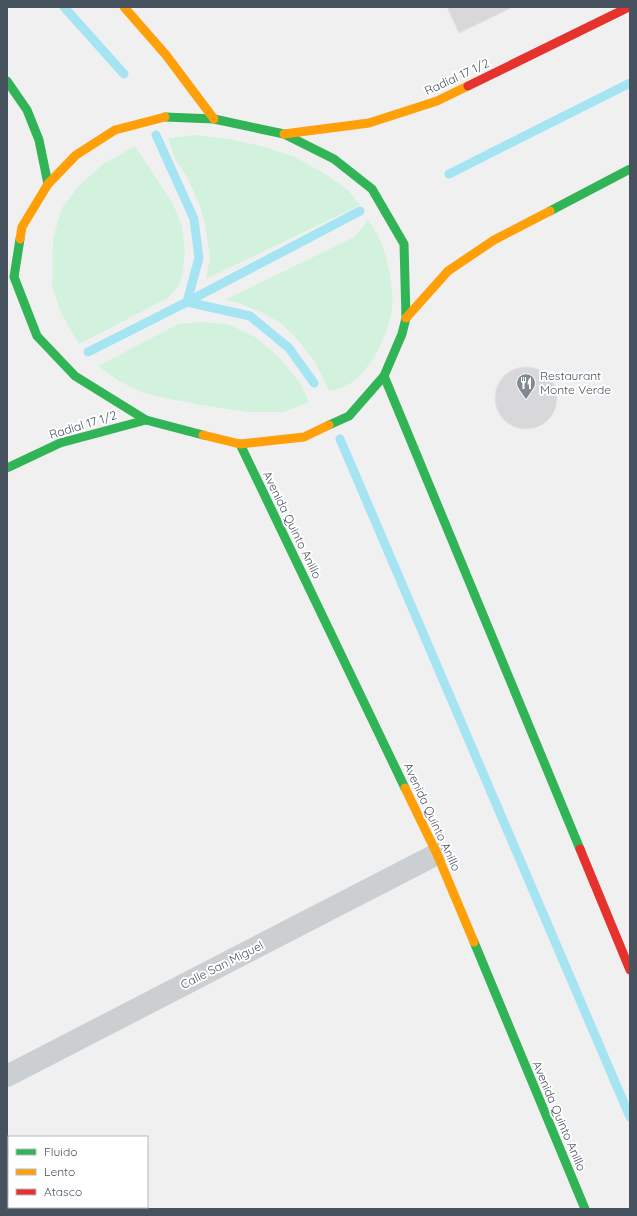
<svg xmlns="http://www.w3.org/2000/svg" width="637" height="1216" font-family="Quicksand,sans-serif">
	<rect width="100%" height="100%" fill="#f1f0f0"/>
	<g fill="#d3f2dd">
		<path d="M195,135L229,139L261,146L293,156L322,172L348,190L360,205L206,279L210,258L205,224L200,206L187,177L175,159L168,138Z"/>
		<path d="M135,146L173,204L182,226L185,250L183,271L180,284L168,298L79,344L61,313L52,286L53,238L62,208L78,187L103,164Z"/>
		<path d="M368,219C375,231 383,243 386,257C390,274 394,292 392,309C389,334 368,377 344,387C339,389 334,390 329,391L315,362L296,338L282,324L263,313L238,303L225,300L354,237L362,228Z"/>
		<path d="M202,322L228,324L255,337L279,357L300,383L309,402L284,412H247L202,405L169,399L141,392L119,381L98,366L178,324Z"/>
	</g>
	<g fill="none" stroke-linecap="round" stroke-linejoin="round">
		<g stroke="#a5e4f2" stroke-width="9">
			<path d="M64,7L124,74"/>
			<path d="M156,135L194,219L199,258L187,302L250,316L289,348L314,383"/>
			<path d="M449,174L630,83"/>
			<path d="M88,352L187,302L360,211"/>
			<path d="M340,439L630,1117"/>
		</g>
	</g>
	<g fill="#d8d8da" stroke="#e2e2e3">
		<path d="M447,7H513L459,33Z"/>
		<circle cx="526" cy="398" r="31"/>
	</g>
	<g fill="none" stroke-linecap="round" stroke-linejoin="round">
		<path stroke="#cbcfd1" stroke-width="22" d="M7,1076L437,854"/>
		<g stroke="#30b455" stroke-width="9">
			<path d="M7,81L27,110L39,140L48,184"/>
			<path d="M165,117L214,119L284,134L334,159L372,189L404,244L406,318L402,334L384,376L349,416L329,425"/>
			<path d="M550,211L630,169"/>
			<path d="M20,239L14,277L37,336L75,376L146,420L203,435"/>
			<path d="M384,376L580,849"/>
			<path d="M240,444L405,788"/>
			<path d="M7,468L60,443L146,420"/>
			<path d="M474,942L585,1209"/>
		</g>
		<g stroke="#ff9f0a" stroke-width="9">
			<path d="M124,7L166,55L214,119"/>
			<path d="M284,134L369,123L437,101L468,86"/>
			<path d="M20,239L22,227L48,184L76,155L115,130L165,117"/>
			<path d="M406,318L448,271L494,240L550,211"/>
			<path d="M203,435L240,444L304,437L329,425"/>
			<path d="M405,788L437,854L474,942"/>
		</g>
		<g stroke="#e5322d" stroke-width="9">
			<path d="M468,86L629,7"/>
			<path d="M580,849L630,970"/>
		</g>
	</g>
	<defs>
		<g id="restaurant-pin" transform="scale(1)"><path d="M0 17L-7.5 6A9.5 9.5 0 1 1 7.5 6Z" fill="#828a91" stroke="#fff"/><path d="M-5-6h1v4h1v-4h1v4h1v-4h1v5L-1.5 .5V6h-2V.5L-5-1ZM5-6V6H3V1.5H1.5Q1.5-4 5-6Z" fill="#fff"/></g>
	</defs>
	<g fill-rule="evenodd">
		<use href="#restaurant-pin" x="526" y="383"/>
	</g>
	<g text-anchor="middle" stroke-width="4" stroke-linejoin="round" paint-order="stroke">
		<g font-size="12" fill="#46535e" stroke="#fff">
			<text transform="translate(457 77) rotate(-25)" y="4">Radial 17 1/2</text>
			<text transform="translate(83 425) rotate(-17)" y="4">Radial 17 1/2</text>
			<text transform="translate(292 525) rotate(64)" y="4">Avenida Quinto Anillo</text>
			<text transform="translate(432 817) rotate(65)" y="4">Avenida Quinto Anillo</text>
			<text transform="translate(222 965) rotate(-27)" y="4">Calle San Miguel</text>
			<text transform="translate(559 1116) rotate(67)" y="4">Avenida Quinto Anillo</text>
		</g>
		<g font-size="12" fill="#46535e" stroke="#fff" text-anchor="start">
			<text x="540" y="380">Restaurant<tspan x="540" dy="14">Monte Verde</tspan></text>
		</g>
	</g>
	<rect width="637" height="1216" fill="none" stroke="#46535e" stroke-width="16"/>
	<rect x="8" y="1136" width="140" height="72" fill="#ffffff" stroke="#b5babf"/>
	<rect x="16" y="1149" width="20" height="6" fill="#30b455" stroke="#b5babf"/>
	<text x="44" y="1156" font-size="12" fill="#46535e">Fluido</text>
	<rect x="16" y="1169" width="20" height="6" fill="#ff9f0a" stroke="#b5babf"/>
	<text x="44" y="1176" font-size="12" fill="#46535e">Lento</text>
	<rect x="16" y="1189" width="20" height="6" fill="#e5322d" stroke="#b5babf"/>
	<text x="44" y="1196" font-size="12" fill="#46535e">Atasco</text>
</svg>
